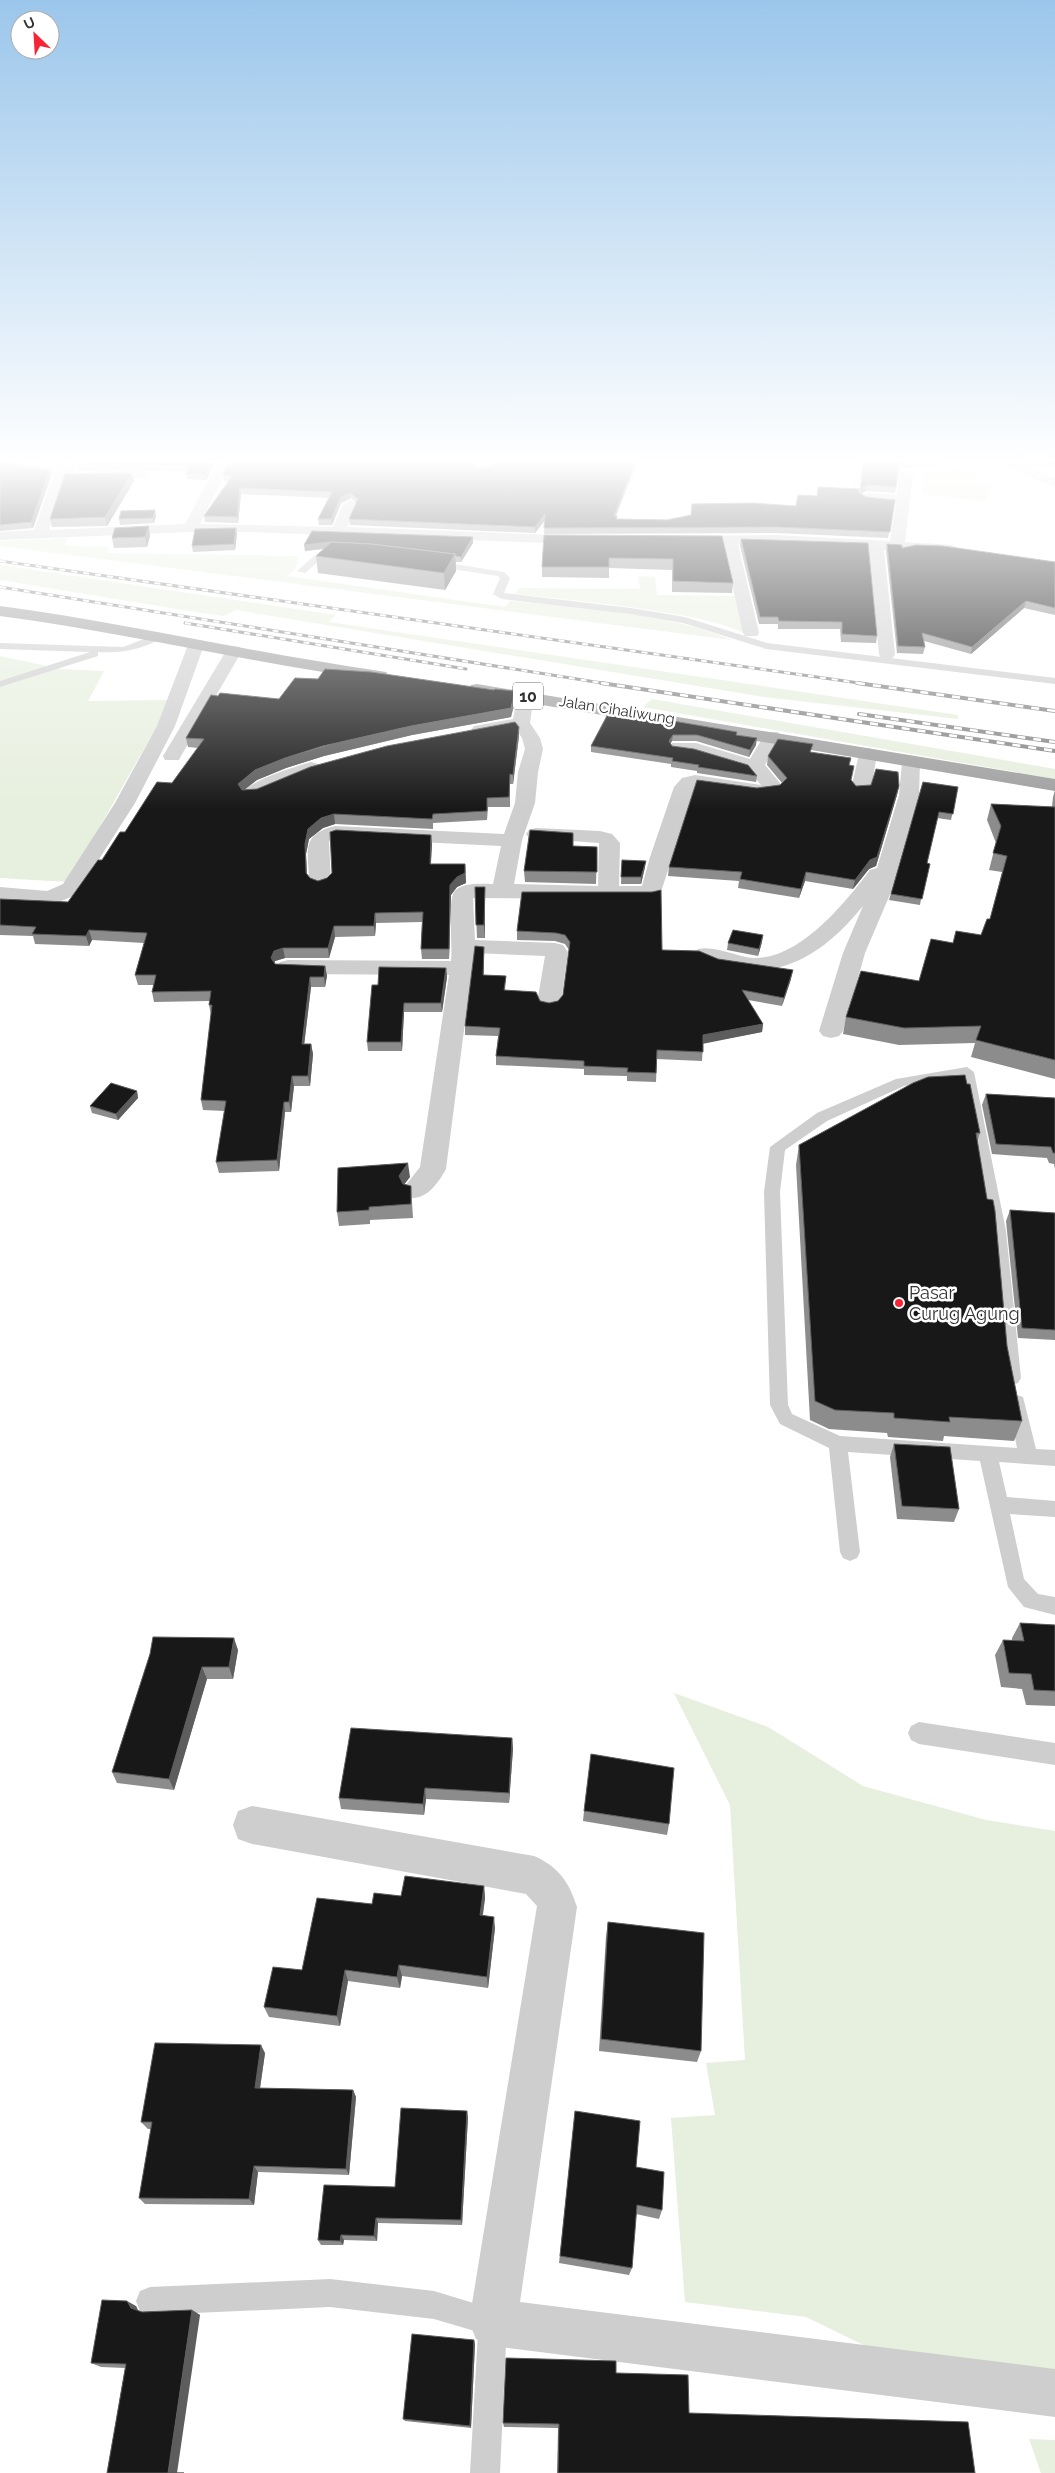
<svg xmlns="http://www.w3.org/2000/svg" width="1055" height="2473" font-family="Raleway,sans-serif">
	<rect width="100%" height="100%" fill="#fff"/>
	<g fill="#e7efde">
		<path d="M863,464H897L906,473L883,472L869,482L852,487L853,475L846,473L844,466Z"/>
		<path d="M962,467L992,484L985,501L922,494L921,472Z"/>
		<path d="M67,538L65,546L109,547L108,553L298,556L296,568L287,576L505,607L510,601C584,608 662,612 732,640L0,546V541Z"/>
		<path d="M0,565L336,615L329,622L958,715V719L764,697L236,610L223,616L195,612L0,580Z"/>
		<path d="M638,576L655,577L657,595L735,596L749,635C719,621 688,616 656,611C609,603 562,599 515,594L519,588L640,589Z"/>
		<path d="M0,656L61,669L104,671L88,701L172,700L68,882L0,878Z"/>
		<path d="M652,699L1055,769V779L643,707Z"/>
		<path d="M674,1693L768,1727L863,1786L986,1820L1055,1831V2369L907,2366L806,2317L685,2302L671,2118L715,2115L706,2063L745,2060L730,1805Z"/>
		<path d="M1029,2439L1055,2440V2473H1041Z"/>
	</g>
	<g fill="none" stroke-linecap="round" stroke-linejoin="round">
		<path stroke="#cecece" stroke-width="2" stroke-dasharray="1 1" stroke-linecap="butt" d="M622,495L631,492"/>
		<g fill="#cecece" fill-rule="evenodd">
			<path d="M336,551L340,554L339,556L320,560L305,573L297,571L314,556Z"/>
			<path d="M435,561L504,572L510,578L504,593L631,608L685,617L767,643L1055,678V684L766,649L683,623L631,614L502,599L493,594L500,578L498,576L432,566V562Z"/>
			<path d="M160,633L165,636L163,638C138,650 125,653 98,652V656L0,687V681L90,652L0,649V643L123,647Z"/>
			<path d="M967,1067L974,1072L1006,1231L1021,1378L1018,1383L1012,1385L1006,1383L1003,1378L990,1231L961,1078L904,1086L827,1121L785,1150L780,1192L788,1405L792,1414L840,1436L1017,1448L1008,1402L1011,1397L1017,1395L1023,1397L1036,1449L1055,1450V1466L999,1462L1007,1497L1055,1501V1517L1010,1514L1024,1579L1038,1594L1055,1597V1615L1024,1607L1008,1587L980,1461L848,1452L860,1552L857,1558L850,1561L843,1558L840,1552L829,1448L780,1424L770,1405L764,1192L770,1147L817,1113L896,1079Z"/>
			<path d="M919,1722L1055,1743V1765L919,1744L911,1740L908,1733L911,1726Z"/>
			<path d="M330,2279L434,2291L503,2312L507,2322L500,2473H470L478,2332L434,2319L330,2307L150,2315L140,2311L136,2301L140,2291L150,2287Z"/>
		</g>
		<g fill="#cecece" fill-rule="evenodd">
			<path d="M13,462L62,467L68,462H83L66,478L49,530L185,524L218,462H231L200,524L333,527L343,504L350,500L357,504L347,527L580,536L587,540L580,544L250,532H190L0,540V532L34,530L54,474L22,470L12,465Z"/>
			<path d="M486,462H504L487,472H477L475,469Z"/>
			<path d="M994,462H1013L1055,478V487Z"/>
			<path d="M906,470L913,474L905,542L952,545L959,549L952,553L884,550L895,654L893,658H881L879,654L869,549L776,543L738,544L759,633L757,636H745L743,633L723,544H685L678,540L685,536L776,535L890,541L896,504L866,501L859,497L866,493L897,495L899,474Z"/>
			<path d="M94,471H142L149,475L142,479L89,478L87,475Z"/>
			<path d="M196,640L202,641L204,645L175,726L135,803L78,892C55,910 27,903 0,899V887L47,891L63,884L115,803L157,726L188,645L190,641Z"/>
			<path d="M234,646L240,647L242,651L181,756L179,760H165L163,756L226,651L228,647Z"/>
			<path d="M525,690L531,691L534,695L530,723L540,738L543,749L538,772L535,803L522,840L514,884L598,886L599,843L529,838L526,834L529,830L536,828L600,831L612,834L620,843L619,886H642L650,857L674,787L682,778L695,775L761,785L748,770L694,754L672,751L670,747L672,743H696L750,759L766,732H778L781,736L765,765L784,788C772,804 714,789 695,787L659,898L651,899L473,898L475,940L555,943L563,945L568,952L561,1003L557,1008L549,1010L541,1008L537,1003L545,956L474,953L446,1169C437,1185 425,1202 406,1197L402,1190L420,1167L449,975L288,974L280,972L277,967L280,962L288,960L451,961C453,947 447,898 455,891C463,882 482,884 493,884L501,846L337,838L329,841L331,883L327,887L320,889L313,887L309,883C309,852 299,835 335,826L504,834L515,803L518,772L525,749L522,738L516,729L480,735L474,734L471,730L474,726L513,719L519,691Z"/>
			<path d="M868,748L875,750L877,754L871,789L868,793H854L851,789L859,754L861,750Z"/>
			<path d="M911,756L918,758L920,762L919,795L903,850L891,892L865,953L843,1031L839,1036L831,1038L823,1036L819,1031L843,953L863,906C827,950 785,981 726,967C716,965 701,963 695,954L698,949C716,945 736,957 754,958C800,959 845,903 870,870L877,868L899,795L902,762L904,758Z"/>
			<path d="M311,762L318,764L320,768L318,772L276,788L258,798H244L241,794C251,780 294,767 311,762Z"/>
			<path d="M252,1806L534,1856C559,1867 569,1882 577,1907L520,2302L1055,2369V2417L493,2346L476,2339L469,2322L537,1906L526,1894L252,1844L238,1839L233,1825L238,1811Z"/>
		</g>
		<g fill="#a0a0a0" fill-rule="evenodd">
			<path d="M0,606C127,623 253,653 380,671L386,672L389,676L386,680L380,681C253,663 127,633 0,616Z"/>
			<path d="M477,684L1055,779V791L471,693L468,689L471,685Z"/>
		</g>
		<g stroke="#868686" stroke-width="3">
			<g id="rail-far1">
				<path d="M0,561L866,684"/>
				<path d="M0,587L608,684"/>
				<path d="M185,623L466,669"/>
			</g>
		</g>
		<g stroke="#868686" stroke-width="4">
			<g id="rail">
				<path d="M601,683L1055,751"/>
				<path d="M857,683L1055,711"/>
				<path d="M859,714L1055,742"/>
			</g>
		</g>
		<use href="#rail-far1" stroke="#fff" stroke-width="2" stroke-dasharray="6" stroke-linecap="butt"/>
		<use href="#rail" stroke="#fff" stroke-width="2.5" stroke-dasharray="8" stroke-linecap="butt"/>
	</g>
	<g fill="#8c8c8c">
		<path d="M0,462L50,470L51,476L33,528L0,531Z"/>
		<path d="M34,462H65L61,465Z"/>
		<path d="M216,462L206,480L187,479L186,474L188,471L78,470L76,464Z"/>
		<path d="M497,462H637L616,516L617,519L667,520L796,506L817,496L860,489L863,462H940V465L900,468L898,473L895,493L866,491L861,494L866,497L895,500L888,538L776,533L544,534L545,520L535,533L350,525L349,519L356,503L351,498L341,503L332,525H319L318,519L329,498L241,494L238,523L205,522L204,516L229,481H224L223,475L487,468Z"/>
		<path d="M1023,462H1055V466H1029Z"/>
		<path d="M134,481L107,526L52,527L50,519Z"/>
		<path d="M156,516L154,523L120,525L119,519Z"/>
		<path d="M312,531L473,543L461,562H456V571L445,590L318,573L316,556L324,549L305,551Z"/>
		<path d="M237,534L235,550L193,552L192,546Z"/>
		<path d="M150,536L147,547L114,548L112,538Z"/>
		<path d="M722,536L733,583L732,593L672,592V570L609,568V578L542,577V567Z"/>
		<path d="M741,539L877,636L876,643L841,642L840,629H778V624H759L740,546Z"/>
		<path d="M887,544L902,548L1055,562V615L1024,608L971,654L924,641L925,647L923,654L897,653L886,551Z"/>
		<path d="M494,690L515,691V701L511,717L412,735L324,756L286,768L257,780L244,790L257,789L519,727V736L513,784H510V807H488L487,820L433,823V829L335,824L323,828L309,839L306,854L307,874L310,878L318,881L432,844L431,864H465L466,883L457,887L451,895L449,959H422L421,949L422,922L376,923L375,936L335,937L329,958H285L275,961V964L325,966L327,976L325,987H311L304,1044H311L313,1054L310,1086H294L291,1112H285L279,1171L219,1173L216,1162L225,1111L203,1110L201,1100L211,1015L209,1005V1001L154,1002L152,992L154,985H138L135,975L144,943L92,940L89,946L35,944L33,936L0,935V899L68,902L125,832L172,783L198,748L188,747L186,738L279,699Z"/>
		<path d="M610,710L737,732V736L756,745L749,757L696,741H672L670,744L672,746L757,776L756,782L697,773V771L671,767V764L591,752V746Z"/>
		<path d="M811,752L850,766L851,780L856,786H899L897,795L876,866L869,869L853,889L805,881L799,898L738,888L739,881L668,876L669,867L757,788L780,785L782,783L767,765L768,756Z"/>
		<path d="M923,782L958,787L951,820L937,818L927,863L920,905L889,900Z"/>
		<path d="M1055,790V1079L971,1057L975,1043L899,1045L843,1034L846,1017L919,981L953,943L981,935L990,919L1002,872L989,870L996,843L987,820L991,804L1052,807L1053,797Z"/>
		<path d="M573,846L597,847L596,884L525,882L524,871Z"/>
		<path d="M622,860L645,867L641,884H621Z"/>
		<path d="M475,887L485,900V938H477Z"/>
		<path d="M522,892L662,950L718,959L791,979L782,1006L748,1000L763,1024L762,1032L703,1043L702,1061L657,1059L656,1082L627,1081V1076L584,1075V1069L496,1065V1056L498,1036L465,1035V1026L484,947V975L506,976L505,990L549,1003L558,1001L563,995L569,950L565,944L555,941L517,940V931Z"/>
		<path d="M762,942L758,956L727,950L728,943Z"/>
		<path d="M446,968L447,977L442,1012H404L402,1051H368L367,1042L378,985Z"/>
		<path d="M967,1084L980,1133L977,1142L1007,1346L1022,1421L1014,1441L944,1436L943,1441L888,1437L887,1433L829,1429L810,1420L796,1165L799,1145Z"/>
		<path d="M137,1091L138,1098L118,1120L92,1113L90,1106Z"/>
		<path d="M986,1094L1055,1098V1169L1054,1164L1049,1163L1047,1158L992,1154L982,1105Z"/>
		<path d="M410,1177L404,1184L411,1186L413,1218L370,1220V1224L339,1226L337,1212Z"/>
		<path d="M1010,1210L1055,1213V1340L1018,1338L1006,1221Z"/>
		<path d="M894,1444L959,1509L954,1522L897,1519L890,1457Z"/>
		<path d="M1020,1623L1055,1625V1706L1026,1705L1022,1689L1001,1687L995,1655L1003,1640H1012V1638Z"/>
		<path d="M238,1650L233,1679H207L174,1790L117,1783L112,1772L150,1654Z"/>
		<path d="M512,1738L513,1749L509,1803L426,1799L424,1815L341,1809L339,1798Z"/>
		<path d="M584,1811L669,1824L667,1835L583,1821Z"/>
		<path d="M484,1886L485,1898L483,1915L495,1928L488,1988L402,1976L400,1988L348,1981L340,2026L269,2017L264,2007L372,1904L401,1896Z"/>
		<path d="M608,1922L701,2051L697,2062L599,2051L606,1936Z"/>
		<path d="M265,2053L260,2088L353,2090L356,2097L349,2175L258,2172L254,2205L145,2204L139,2198L151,2129H148L141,2122Z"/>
		<path d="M575,2111L636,2167L662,2210L659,2219L636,2214L632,2268L629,2275L559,2263Z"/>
		<path d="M468,2117L462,2225L378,2223L377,2241L344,2240L343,2245H321L318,2240L395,2187Z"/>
		<path d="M136,2306L138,2310L142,2312L192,2310L200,2315L107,2473L125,2368L101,2367L91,2363Z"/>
		<path d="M475,2344L471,2428L405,2421L403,2419Z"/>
		<path d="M616,2373L689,2413L975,2473H557L558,2428L504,2427L503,2423Z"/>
	</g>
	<g fill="#5d5d5d">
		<path d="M212,462H216L206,480L205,474Z"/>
		<path d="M635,462H637L613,522L614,516Z"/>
		<path d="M50,470L51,476L33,528L31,522Z"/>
		<path d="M132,473L134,481L107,526L105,517Z"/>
		<path d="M867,485L866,491L860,494L861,488Z"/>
		<path d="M240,488L241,494L238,523L237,517Z"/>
		<path d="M350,493L351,498L341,503L332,525L331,519L341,497Z"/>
		<path d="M155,510L156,516L154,523L153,518Z"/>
		<path d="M545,514V520L535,533V527Z"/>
		<path d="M149,526L150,536L147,547L145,537Z"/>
		<path d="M236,528L237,534L235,550L234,544Z"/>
		<path d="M473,537V543L461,562V557Z"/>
		<path d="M329,542V548L305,551L304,545Z"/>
		<path d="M455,554L456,571L445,590L444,573Z"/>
		<path d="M1026,601L1024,608L971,654L972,647Z"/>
		<path d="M515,691V701L511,717L412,735L324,756L286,768L257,780L239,794L238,784L255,770L285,758Z"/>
		<path d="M519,727V736L513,784V775Z"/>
		<path d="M673,735L672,741L668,748L669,741Z"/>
		<path d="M757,738L756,745L749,757L750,750Z"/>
		<path d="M899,786L897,795L876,866L869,869L853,889L855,880Z"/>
		<path d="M334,814L335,824L323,828L309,839L306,854L307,883L306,873L305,844L308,829L321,818Z"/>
		<path d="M431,835L432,844L430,874V864Z"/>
		<path d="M646,861L645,867L641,884V877Z"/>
		<path d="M465,864L466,883L457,887L451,895L449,959V949L450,885Z"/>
		<path d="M806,872L805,881L799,898L801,889Z"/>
		<path d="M485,887V938L484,925Z"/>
		<path d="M375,913L376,923L375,936L374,926Z"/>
		<path d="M334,926L335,937L329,958L328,948Z"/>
		<path d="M89,930L92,940L89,946L86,936Z"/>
		<path d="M763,935L762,942L758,956L759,949Z"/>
		<path d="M283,948L285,958L275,961L272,968L271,958L274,951Z"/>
		<path d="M325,966L327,976L325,987L324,977Z"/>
		<path d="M446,968L447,977L442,1012L441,1003Z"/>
		<path d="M793,970L791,979L782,1006L784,998Z"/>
		<path d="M310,977L311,987L303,1055L302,1044Z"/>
		<path d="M404,1003V1012L402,1051L401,1042Z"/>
		<path d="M763,1024L762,1032L702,1044L703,1035Z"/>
		<path d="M311,1044L313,1054L310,1086L308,1076Z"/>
		<path d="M292,1076L294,1086L291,1112L289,1102Z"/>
		<path d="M137,1091L138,1098L118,1120L116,1114Z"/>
		<path d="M284,1102L285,1112L279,1171L277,1160Z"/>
		<path d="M408,1163L410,1177L400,1190L399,1176Z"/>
		<path d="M234,1638L238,1650L233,1679L229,1667Z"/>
		<path d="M202,1667L207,1679L174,1790L169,1779Z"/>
		<path d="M512,1738L513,1749L509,1803V1793Z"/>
		<path d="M425,1788L426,1799L424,1815L423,1804Z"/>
		<path d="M484,1886L485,1898L481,1926L480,1915Z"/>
		<path d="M494,1917L495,1928L488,1988L487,1977Z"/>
		<path d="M399,1965L402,1976L400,1988L397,1977Z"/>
		<path d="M345,1970L348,1981L340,2026L337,2016Z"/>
		<path d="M261,2045L265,2053L259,2095L255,2088Z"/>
		<path d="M353,2090L356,2097L349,2175L346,2169Z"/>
		<path d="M467,2111L468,2117L462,2225L461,2220Z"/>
		<path d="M254,2166L258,2172L254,2205L249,2199Z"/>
		<path d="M376,2218L378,2223L377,2241L374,2236Z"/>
		<path d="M341,2235L344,2240L343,2245L340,2241Z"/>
		<path d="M127,2301L136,2306L139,2313L131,2308Z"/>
		<path d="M192,2310L200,2315L177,2473H168Z"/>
		<path d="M474,2340L475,2344L471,2428L470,2426Z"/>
	</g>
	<g fill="#181818" stroke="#5d5d5d">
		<path d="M0,462H13L20,466L50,470L31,522L0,525Z"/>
		<path d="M78,462H212L205,474H186L190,466L76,464Z"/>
		<path d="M229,462H474L477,468H487L497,462H635L614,516H617L616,519L667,520L691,515L692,504L751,503L796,506L798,495L817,496L818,487L860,489L858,492L866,497L895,500L890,532L777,527L544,528L545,514L535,527L349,519L358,499L350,493L341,497L331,519H318L332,492L240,488L237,517L204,516L232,476L223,475Z"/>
		<path d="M863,462H901L898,468L896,487L867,485L861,488Z"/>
		<path d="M132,473L105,517L50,519L65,474Z"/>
		<path d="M155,510L153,518L119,519L121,511Z"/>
		<path d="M149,526L145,537L112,538L115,528Z"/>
		<path d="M236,528L234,544L192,546L195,529Z"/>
		<path d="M312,531L473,537L461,557L456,556L455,554L371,544L331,542L304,545Z"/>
		<path d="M544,535L722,536L733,583L673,581V559L609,558V567H542Z"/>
		<path d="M741,539L868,543L877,636L842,634V622L779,621L778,617H760Z"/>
		<path d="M331,542L371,544L455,554L444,573L316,556Z"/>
		<path d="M887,544L902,545V548L916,545L943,546L1055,562V608L1026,601L972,647L922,633L925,647L898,646Z"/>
		<path d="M325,669L371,672L494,690L495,689L515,691L511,708L411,726L323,746L285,758L255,770L238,784L242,790L257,789L310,767L387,746L515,722L519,727L513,775L510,774L509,797L487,798V811L433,814L432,819L334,814L321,818L308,829L305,844L306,873L310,878L318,881L327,878L332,873L330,832L336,830L431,835L430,864H465V873L457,877L450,885L449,949H421L423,912L375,913L374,926H334L328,948H283L274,951L271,958L275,964L325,966L324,977H310L302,1044H311L308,1076H292L289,1102H284L277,1160L216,1162L226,1101L201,1100L212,1005H209L211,991L152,992L156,975H135L147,933L89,930L86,936L32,934L36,927L0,925V899L68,902L98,860H102L120,832H125L157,782L172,783L204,739L186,738L211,695L218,696L220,693L279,699L295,678L318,679Z"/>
		<path d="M610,710L737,732L736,735L757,738L750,750L697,735H673L669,741L672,746L694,749L748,765L757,776L698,767L699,765L672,761L673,758L591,746Z"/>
		<path d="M778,739L813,744L810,752L851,758L849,765L854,766L851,780L856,786L871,785L876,769L898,772L899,786L877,857L870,860L855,880L806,872L801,889L740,879L742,872L669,867L697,780L757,788L780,785L787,778L768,756Z"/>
		<path d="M923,782L958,787L953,814L939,812L927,863L930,864L922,899L891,894Z"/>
		<path d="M991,804L1055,807V1060L976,1040L981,1026L904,1028L846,1017L861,971L919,981L931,939L953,943L956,931L981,935L987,919H990L1007,856L993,853L1001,826Z"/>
		<path d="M530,830L573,833V846L597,847V872L524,871Z"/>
		<path d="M622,860L646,861L641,877H621Z"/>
		<path d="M475,887H485L484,925H476Z"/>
		<path d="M661,890L662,950L699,951L718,959L793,970L784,998L742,990L763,1024L703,1035V1052L657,1050L656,1073L627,1072L628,1068L584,1066V1061L496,1056L500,1028L465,1026L475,946L484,947L483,975L506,976L504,990L536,992L540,1001L549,1003L558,1001L563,995L570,942L565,935L556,933L517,931L522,892H652Z"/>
		<path d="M733,930L763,935L759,949L728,943Z"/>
		<path d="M379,967L446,968L441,1003H404L401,1042H367L372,985H378Z"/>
		<path d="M965,1075L967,1084H970L980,1133H976L987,1199L993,1200L995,1211L1007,1346L1022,1421L949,1417L950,1422L894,1418V1413L835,1410L815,1401L799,1145L913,1083L928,1077Z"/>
		<path d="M111,1083L137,1091L116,1114L90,1106Z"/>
		<path d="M986,1094L1055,1098V1153H1053L1051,1147L996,1144Z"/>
		<path d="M408,1163L399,1176L403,1184L411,1186V1204L369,1207V1210L337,1212L338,1168Z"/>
		<path d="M1010,1210L1055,1213V1330L1022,1328Z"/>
		<path d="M894,1444L950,1447L959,1509L902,1506Z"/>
		<path d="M1020,1623L1055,1625V1691L1034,1690L1031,1674L1009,1673L1003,1640L1024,1641Z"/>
		<path d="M153,1637L234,1638L229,1667H202L169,1779L112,1772L150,1654Z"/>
		<path d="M351,1728L512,1738L509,1793L425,1788L423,1804L339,1798Z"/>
		<path d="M591,1754L674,1768L669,1824L584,1811Z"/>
		<path d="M405,1876L484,1886L480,1915L494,1917L487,1977L399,1965L397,1977L345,1970L337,2016L264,2007L273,1967L302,1970L317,1898L372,1904L374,1893L401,1896Z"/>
		<path d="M608,1922L704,1933L701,2051L601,2039Z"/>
		<path d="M155,2043L261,2045L255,2088L353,2090L346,2169L254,2166L249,2199L139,2198L152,2122H141Z"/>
		<path d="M401,2108L467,2111L461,2220L376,2218L374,2236L341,2235L340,2241L318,2240L324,2185L395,2187Z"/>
		<path d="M575,2111L640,2121L636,2167L664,2172L662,2210L637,2205L632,2268L560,2256Z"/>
		<path d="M102,2300L127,2301L131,2308L142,2312L192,2310L168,2473H184H107L126,2364L91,2363Z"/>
		<path d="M412,2334L474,2340L470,2426L403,2419Z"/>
		<path d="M506,2358L616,2361V2373L688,2375L689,2413L968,2422L975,2473H558L559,2424L503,2423Z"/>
	</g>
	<linearGradient id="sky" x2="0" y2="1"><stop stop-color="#9bc6eb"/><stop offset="0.57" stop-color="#fff"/><stop offset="1" stop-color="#fff" stop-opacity="0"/></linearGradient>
	<rect width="1055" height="809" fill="url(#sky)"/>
	<circle fill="#f62435" stroke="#fff" stroke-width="2" cx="899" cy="1303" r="5"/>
	<g text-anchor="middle" stroke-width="5" stroke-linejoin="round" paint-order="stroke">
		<g font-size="15" fill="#313131" stroke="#fff">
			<text transform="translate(617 710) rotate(9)" y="5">Jalan Cihaliwung</text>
		</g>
		<rect fill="#fff" stroke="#6f6f6f" stroke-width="1" x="513" y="682.5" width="30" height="27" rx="4"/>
		<g font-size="16" font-weight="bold" fill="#313131">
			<text x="528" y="702">10</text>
		</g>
		<g font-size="18" fill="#313131" stroke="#fff" text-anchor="start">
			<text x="909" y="1299">Pasar<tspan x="909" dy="21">Curug Agung</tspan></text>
		</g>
	</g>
	<g transform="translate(35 35) rotate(335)"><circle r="24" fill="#ffffff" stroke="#adadad"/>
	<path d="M0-4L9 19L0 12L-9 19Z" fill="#f62435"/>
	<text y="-8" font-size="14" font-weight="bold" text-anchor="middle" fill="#313131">U</text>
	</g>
</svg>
